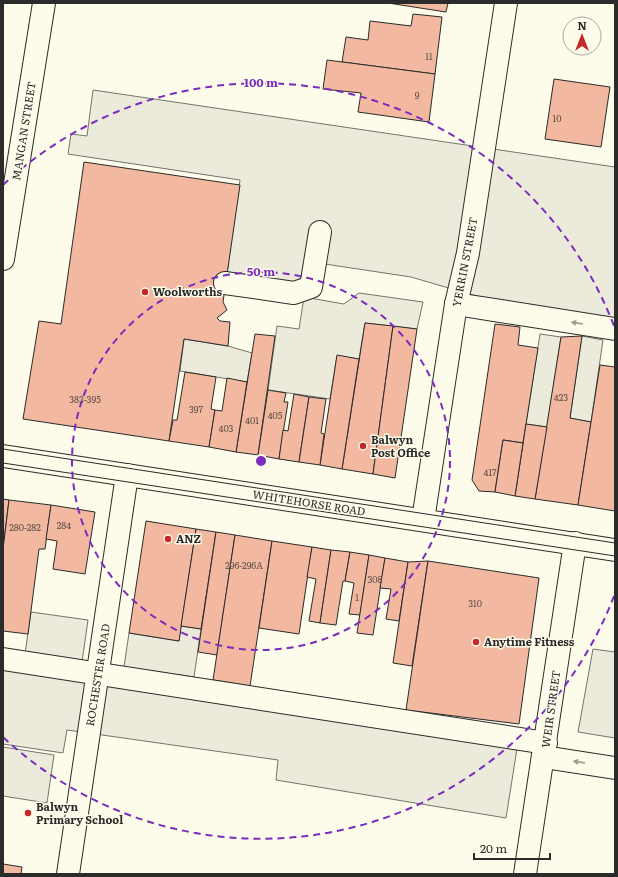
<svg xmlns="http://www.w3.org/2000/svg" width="618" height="877" font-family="Literata,serif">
	<rect width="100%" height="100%" fill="#fdfbea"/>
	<g fill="#eceadb" stroke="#74746e">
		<path d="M93,90L615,167V318L490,300L411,277L325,264L294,282L227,273L240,180L68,154L71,134L87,136Z"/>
		<path d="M359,293L423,302L417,329L365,323L359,359L337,356L330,399L268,390L277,326L299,329L304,297L344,304Z"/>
		<path d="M540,334L561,337L547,427L526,424Z"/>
		<path d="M582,336L603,340L591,422L570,418Z"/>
		<path d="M184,339L228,346L252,353L247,382L180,371Z"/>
		<path d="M31,612L88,620L81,669L519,736L506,818L276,780L278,760L67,730L63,753L3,744V658L24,661Z"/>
		<path d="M181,626L201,629L194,677L124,667L129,633L179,641Z"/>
		<path d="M593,649L615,652V738L578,732Z"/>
		<path d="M3,747L54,755L47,803L3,796Z"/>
	</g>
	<g fill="#f2b8a0" stroke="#2b2b2b">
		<path d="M388,3H448L446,12Z"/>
		<path d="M413,14L442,17L435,74L342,62L346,37L368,40L370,21L411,26Z"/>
		<path d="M327,60L435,74L429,122L358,112L361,93L323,89Z"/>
		<path d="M554,79L610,87L601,147L545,139Z"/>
		<path d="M84,162L240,185L223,302L227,310L217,318L220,321L230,322L228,346L184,339L169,441L23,419L39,321L61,324Z"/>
		<path d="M365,323L393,326L373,474L342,469Z"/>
		<path d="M495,324L520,327L518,345L538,348L523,443L503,440L495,492L479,491L472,480Z"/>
		<path d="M393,326L417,329L395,478L373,474Z"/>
		<path d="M255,334L275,336L258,455L236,452Z"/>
		<path d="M582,336L570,418L591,422L578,505L535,499L561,337Z"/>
		<path d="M337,355L359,359L342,469L320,465Z"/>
		<path d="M600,365L615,367V511L578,505Z"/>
		<path d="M185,372L216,377L211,409L215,410L209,447L169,441L173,420H177Z"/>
		<path d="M227,378L247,382L236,452L209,447L215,410L222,411Z"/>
		<path d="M268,390L286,393L284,402H288L279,459L258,455Z"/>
		<path d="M294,394L309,397L299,462L279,459L283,430L288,431Z"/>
		<path d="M309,397L326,399L321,433L324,434L320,465L299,462Z"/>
		<path d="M526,424L547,427L535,499L515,496Z"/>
		<path d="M503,440L523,443L515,496L495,492Z"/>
		<path d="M3,499L9,500L3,549Z"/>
		<path d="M9,500L51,505L45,549H39L28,634L3,631V549Z"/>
		<path d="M51,505L95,512L85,574L53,569L57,541L46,539Z"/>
		<path d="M146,521L196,529L179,641L129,633Z"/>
		<path d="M196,529L216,532L201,629L181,626Z"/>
		<path d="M216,532L235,535L217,655L198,652Z"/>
		<path d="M235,535L272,541L250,686L213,680Z"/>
		<path d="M272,541L312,547L299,634L259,628Z"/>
		<path d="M312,547L331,550L320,623L309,621L316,579L307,577Z"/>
		<path d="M331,550L350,552L345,581H343L336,625L320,623Z"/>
		<path d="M350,552L369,555L360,615L349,614L354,583L345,581Z"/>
		<path d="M369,555L385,558L373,635L357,633Z"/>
		<path d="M385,558L408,562L399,621L386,619L391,589L380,588Z"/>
		<path d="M428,561L412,666L393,663L408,562Z"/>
		<path d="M428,561L539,578L519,724L406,710Z"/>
		<path d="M3,864L22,867L21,874H3Z"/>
	</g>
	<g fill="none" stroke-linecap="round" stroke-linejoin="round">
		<g stroke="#2b2b2b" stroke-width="24">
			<g id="minor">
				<path d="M3,259L44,3"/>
				<path d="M225,283L294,293L311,287L320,232"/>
				<path d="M456,304L615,329"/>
				<path d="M423,520L456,304L468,253L506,3"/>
				<path d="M3,659L546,743"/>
				<path d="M544,757L615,768"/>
				<path d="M68,874L127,475"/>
				<path d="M525,874L575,543"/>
			</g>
		</g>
		<g stroke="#2b2b2b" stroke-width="24">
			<path id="major" d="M3,456L615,550"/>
		</g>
		<use href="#minor" stroke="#fdfbea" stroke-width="22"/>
		<use href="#major" stroke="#fdfbea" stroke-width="22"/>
		<g stroke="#2b2b2b" stroke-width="1">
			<path d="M3,449L615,543"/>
			<path d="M3,463L615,556"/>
		</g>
	</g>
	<defs><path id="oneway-solid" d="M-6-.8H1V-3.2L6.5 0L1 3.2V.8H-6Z"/></defs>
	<g fill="#9e9d94">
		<use href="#oneway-solid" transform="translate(577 323) rotate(-171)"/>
		<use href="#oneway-solid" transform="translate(579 762) rotate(-172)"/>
	</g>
	<g fill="none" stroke="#7b2cbf" stroke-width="2" stroke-dasharray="7 5">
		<circle cx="261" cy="461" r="189"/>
		<path d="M614 596A378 378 0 0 1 3 737M3 185A378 378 0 0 1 614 326"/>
	</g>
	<g fill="#c62828" stroke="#fdfbea" stroke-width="1.5">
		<circle cx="145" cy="292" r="4"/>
		<circle cx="363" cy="446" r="4"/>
		<circle cx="168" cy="539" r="4"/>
		<circle cx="476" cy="642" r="4"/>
		<circle cx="28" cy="813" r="4"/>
	</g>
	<g text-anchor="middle" stroke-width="3" stroke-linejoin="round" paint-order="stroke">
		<g font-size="9" fill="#5d4e48">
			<text x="429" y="60">11</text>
			<text x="417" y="99">9</text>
			<text x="557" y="122">10</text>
			<text x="561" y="401">423</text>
			<text x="85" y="403">383-395</text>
			<text x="196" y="413">397</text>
			<text x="275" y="419">405</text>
			<text x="252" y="424">401</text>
			<text x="226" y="432">403</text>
			<text x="490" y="476">417</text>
			<text x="64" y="529">284</text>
			<text x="25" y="531">280-282</text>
			<text x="244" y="569">296-296A</text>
			<text x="375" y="583">308</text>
			<text x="357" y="601">1</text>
			<text x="475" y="607">310</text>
		</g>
		<g font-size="11" fill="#2b2b2b" stroke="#fdfbea">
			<text transform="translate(24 131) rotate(-81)" y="4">MANGAN STREET</text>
			<text transform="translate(465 262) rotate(-79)" y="4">YERRIN STREET</text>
			<text transform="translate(309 503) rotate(9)" y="4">WHITEHORSE ROAD</text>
			<text transform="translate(98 675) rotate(-81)" y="4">ROCHESTER ROAD</text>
			<text transform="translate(551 709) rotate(-82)" y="4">WEIR STREET</text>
		</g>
		<g font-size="11" font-weight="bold" fill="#2b2b2b" stroke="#fdfbea" text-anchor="start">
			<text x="153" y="296">Woolworths</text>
			<text x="371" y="444">Balwyn<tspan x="371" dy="13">Post Office</tspan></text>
			<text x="176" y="543">ANZ</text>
			<text x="484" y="646">Anytime Fitness</text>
			<text x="36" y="811">Balwyn<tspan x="36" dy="13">Primary School</tspan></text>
		</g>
	</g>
	<circle cx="261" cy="461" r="6" fill="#7b2cbf" stroke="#fdfbea" stroke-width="2"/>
	<g font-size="12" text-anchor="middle" font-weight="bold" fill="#7b2cbf" stroke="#fdfbea" stroke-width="3" stroke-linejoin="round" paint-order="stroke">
		<text x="261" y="87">100 m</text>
		<text x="261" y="276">50 m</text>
	</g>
	<rect width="618" height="877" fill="none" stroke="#2b2b2b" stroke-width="8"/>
	<g transform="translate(582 36)"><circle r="19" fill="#fdfbea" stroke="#a9a89e"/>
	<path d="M0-3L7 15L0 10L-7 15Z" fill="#c62828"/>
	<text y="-6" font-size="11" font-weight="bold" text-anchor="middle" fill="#2b2b2b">N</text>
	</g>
	<path d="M474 853v6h76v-6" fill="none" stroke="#2b2b2b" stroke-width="2"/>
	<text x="480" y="853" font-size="12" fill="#2b2b2b" stroke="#fdfbea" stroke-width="3" paint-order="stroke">20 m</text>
</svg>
